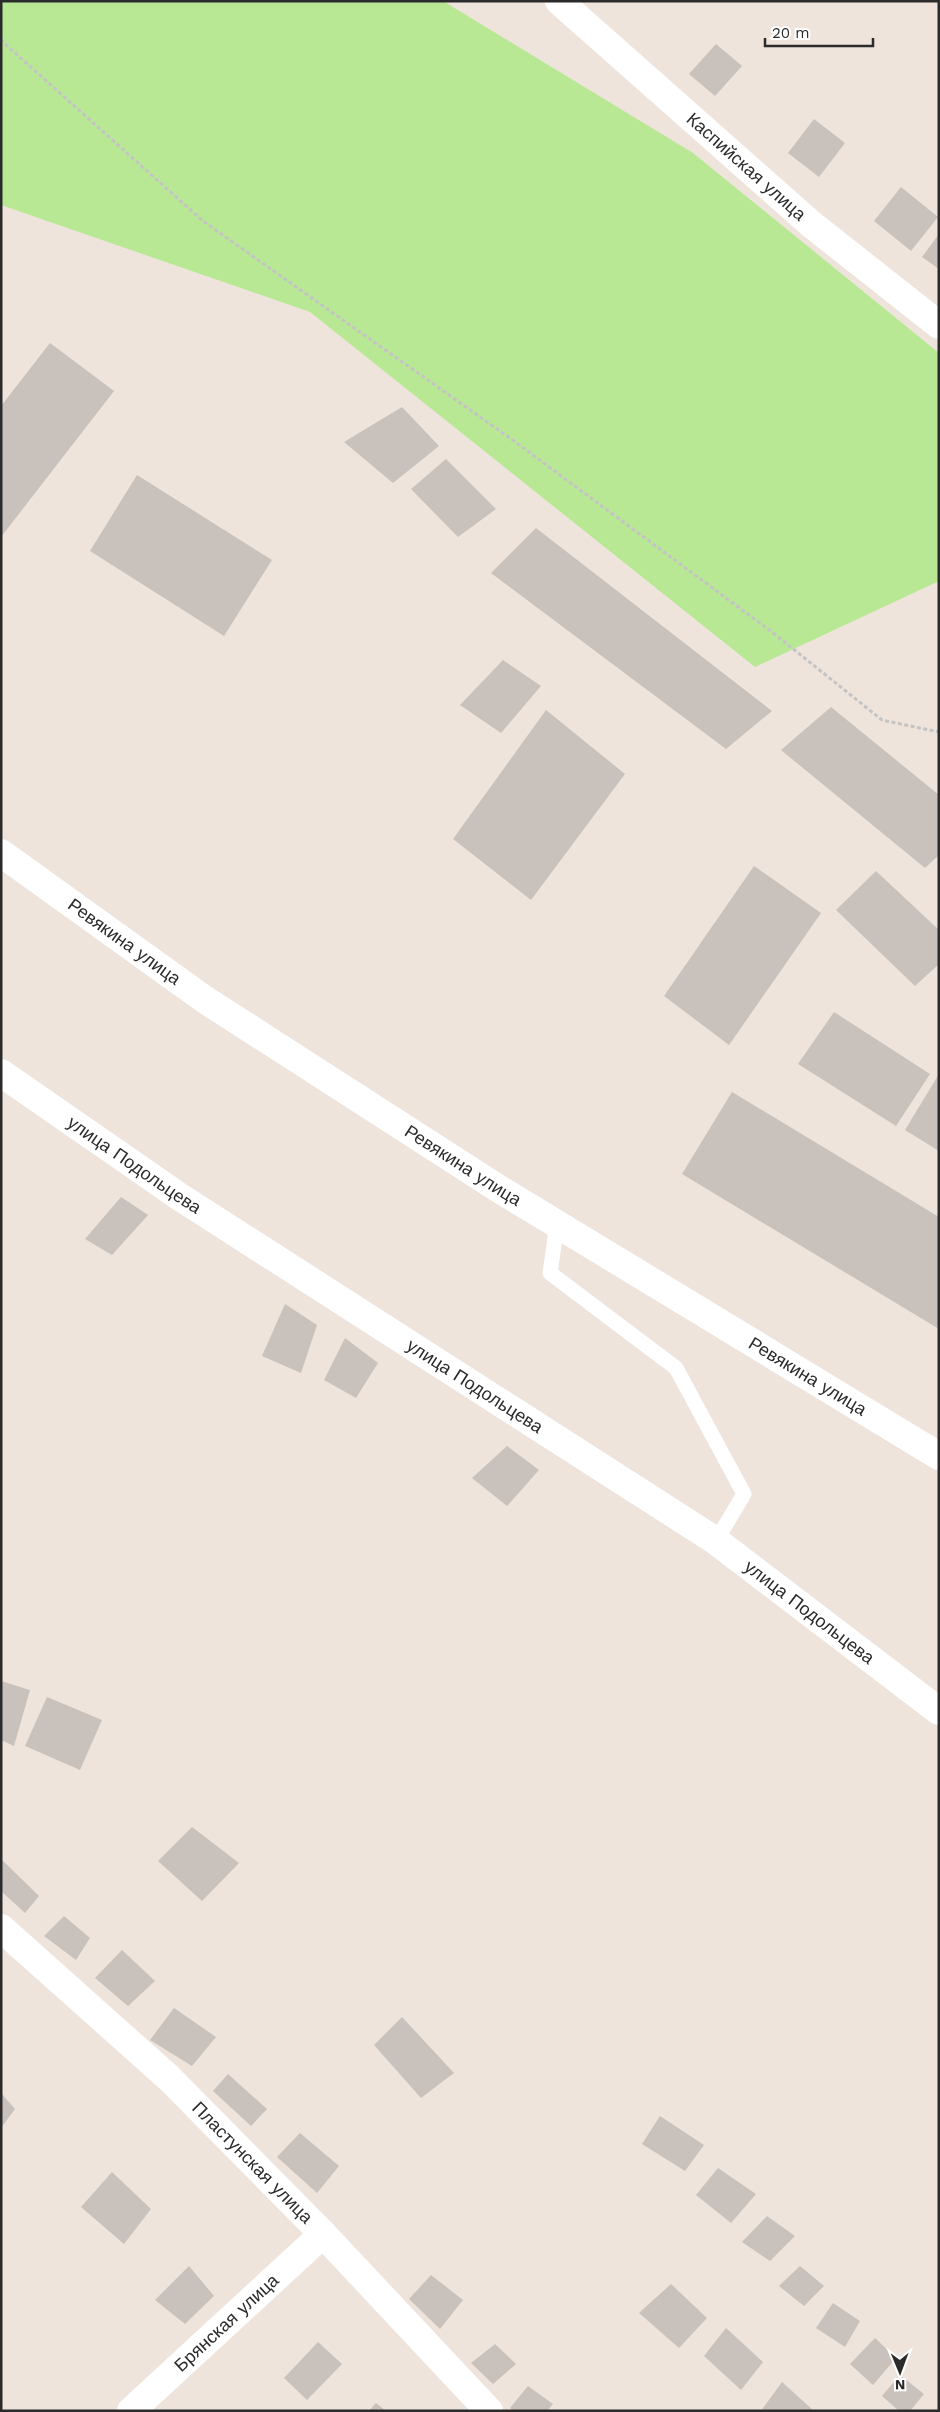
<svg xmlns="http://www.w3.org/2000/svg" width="940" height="2412" font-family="'Work Sans',sans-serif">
	<rect width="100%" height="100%" fill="#eee4dc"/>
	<path fill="#b8e894" d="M1,1H443L693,153L939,353V581L755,667L310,312L1,205Z"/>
	<g fill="#c9c1bb">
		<path d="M716,44L742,66L715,96L689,74Z"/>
		<path d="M814,119L845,143L819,177L788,153Z"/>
		<path d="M901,187L938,217L911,251L874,221Z"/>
		<path d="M939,234V269L922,257Z"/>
		<path d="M50,343L114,391L1,537V406Z"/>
		<path d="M402,407L439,446L393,483L344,442Z"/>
		<path d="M446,459L496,509L458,537L411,489Z"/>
		<path d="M137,475L272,560L224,636L90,551Z"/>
		<path d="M536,528L772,711L726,749L491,573Z"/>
		<path d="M503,660L541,686L501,733L460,705Z"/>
		<path d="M831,707L939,795V855L925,868L781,750Z"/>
		<path d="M546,710L625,774L531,900L453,839Z"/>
		<path d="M754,866L821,913L729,1045L664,996Z"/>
		<path d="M876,871L939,930V964L915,986L836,910Z"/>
		<path d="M834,1012L930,1074L896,1126L798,1064Z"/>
		<path d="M939,1074V1151L905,1130Z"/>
		<path d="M732,1092L939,1217V1329L682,1174Z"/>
		<path d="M121,1197L148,1215L112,1255L85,1239Z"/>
		<path d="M285,1304L317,1325L301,1373L262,1356Z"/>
		<path d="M345,1338L378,1363L356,1398L324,1380Z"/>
		<path d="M507,1446L539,1470L507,1506L472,1478Z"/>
		<path d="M1,1681L30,1690L14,1746L1,1740Z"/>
		<path d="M47,1697L102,1720L80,1770L25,1746Z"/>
		<path d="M192,1827L239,1863L202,1901L158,1861Z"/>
		<path d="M1,1859L39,1896L25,1913L1,1891Z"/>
		<path d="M64,1916L90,1938L76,1960L44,1936Z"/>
		<path d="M122,1950L155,1981L128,2006L95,1978Z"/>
		<path d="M174,2008L216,2037L192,2066L150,2040Z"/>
		<path d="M402,2017L454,2073L421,2098L374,2045Z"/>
		<path d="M228,2074L267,2109L251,2126L213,2091Z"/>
		<path d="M1,2093L15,2109L1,2128Z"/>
		<path d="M660,2116L704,2145L685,2171L642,2144Z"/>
		<path d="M300,2133L339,2166L317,2193L277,2157Z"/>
		<path d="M718,2168L756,2194L731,2223L696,2195Z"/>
		<path d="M112,2172L151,2209L124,2244L81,2207Z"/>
		<path d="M767,2216L795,2236L770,2261L742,2242Z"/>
		<path d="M189,2266L214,2296L185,2324L155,2300Z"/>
		<path d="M800,2266L824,2286L804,2306L779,2286Z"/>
		<path d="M431,2275L463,2300L440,2329L409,2299Z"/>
		<path d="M671,2284L707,2318L679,2348L639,2313Z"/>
		<path d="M833,2303L860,2321L845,2347L816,2328Z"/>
		<path d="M726,2328L763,2362L741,2390L704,2356Z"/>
		<path d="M875,2338L896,2358L873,2385L850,2364Z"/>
		<path d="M318,2342L342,2364L307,2400L284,2378Z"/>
		<path d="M495,2344L516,2364L493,2384L471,2363Z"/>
		<path d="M900,2375L924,2394L910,2411H899L882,2396Z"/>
		<path d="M782,2382L814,2411H761Z"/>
		<path d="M528,2386L553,2404L547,2411H514L510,2408Z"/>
		<path d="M376,2403L386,2411H369Z"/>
	</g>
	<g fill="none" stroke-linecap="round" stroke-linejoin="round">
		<path stroke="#c4c4c4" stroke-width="3" stroke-dasharray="4 2.5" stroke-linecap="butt" d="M1,39L5,44L203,221L514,441L772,632L882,720L939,732"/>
		<path stroke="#fff" stroke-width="15" d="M557,1224L550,1273L676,1368L744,1494L716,1541"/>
		<g stroke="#fff" stroke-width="28">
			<path id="s1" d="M559,1L811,224L939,325"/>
			<path id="s2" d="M1,1073L180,1197L716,1541L939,1711"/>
			<path id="s3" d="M1,1928L169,2078L323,2234L489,2411"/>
			<path id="s4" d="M131,2411L323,2234"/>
		</g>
		<path stroke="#fff" stroke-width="28" id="s5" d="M1,853L204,999L496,1187L939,1456"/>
	</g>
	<g text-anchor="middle" stroke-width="4" stroke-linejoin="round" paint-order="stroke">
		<g font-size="18" fill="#2b2b2b" stroke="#fff">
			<text dy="6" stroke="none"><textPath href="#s1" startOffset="250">Каспийская улица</textPath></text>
			<text dy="6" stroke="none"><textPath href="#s5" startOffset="152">Ревякина улица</textPath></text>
			<text dy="6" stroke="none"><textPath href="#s2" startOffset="162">улица Подольцева</textPath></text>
			<text dy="6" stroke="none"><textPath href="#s5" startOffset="558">Ревякина улица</textPath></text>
			<text dy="6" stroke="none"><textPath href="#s5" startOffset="962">Ревякина улица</textPath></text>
			<text dy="6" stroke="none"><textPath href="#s2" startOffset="568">улица Подольцева</textPath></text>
			<text dy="6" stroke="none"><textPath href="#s2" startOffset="972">улица Подольцева</textPath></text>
			<text dy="6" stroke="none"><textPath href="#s3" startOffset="344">Пластунская улица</textPath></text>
			<text dy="6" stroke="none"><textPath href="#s4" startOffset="130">Брянская улица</textPath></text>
		</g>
	</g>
	<rect width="940" height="2412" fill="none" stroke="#2b2b2b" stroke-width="5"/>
	<g transform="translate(900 2372) rotate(179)" stroke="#ffffff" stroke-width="4" paint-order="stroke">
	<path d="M0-4L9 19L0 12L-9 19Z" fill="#2b2b2b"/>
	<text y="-8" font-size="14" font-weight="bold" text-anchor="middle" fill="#2b2b2b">N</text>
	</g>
	<path d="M765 38v8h108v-8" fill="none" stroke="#2b2b2b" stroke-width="2.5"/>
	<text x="772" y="38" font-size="15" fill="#2b2b2b" stroke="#ffffff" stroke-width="4" paint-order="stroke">20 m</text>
</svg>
